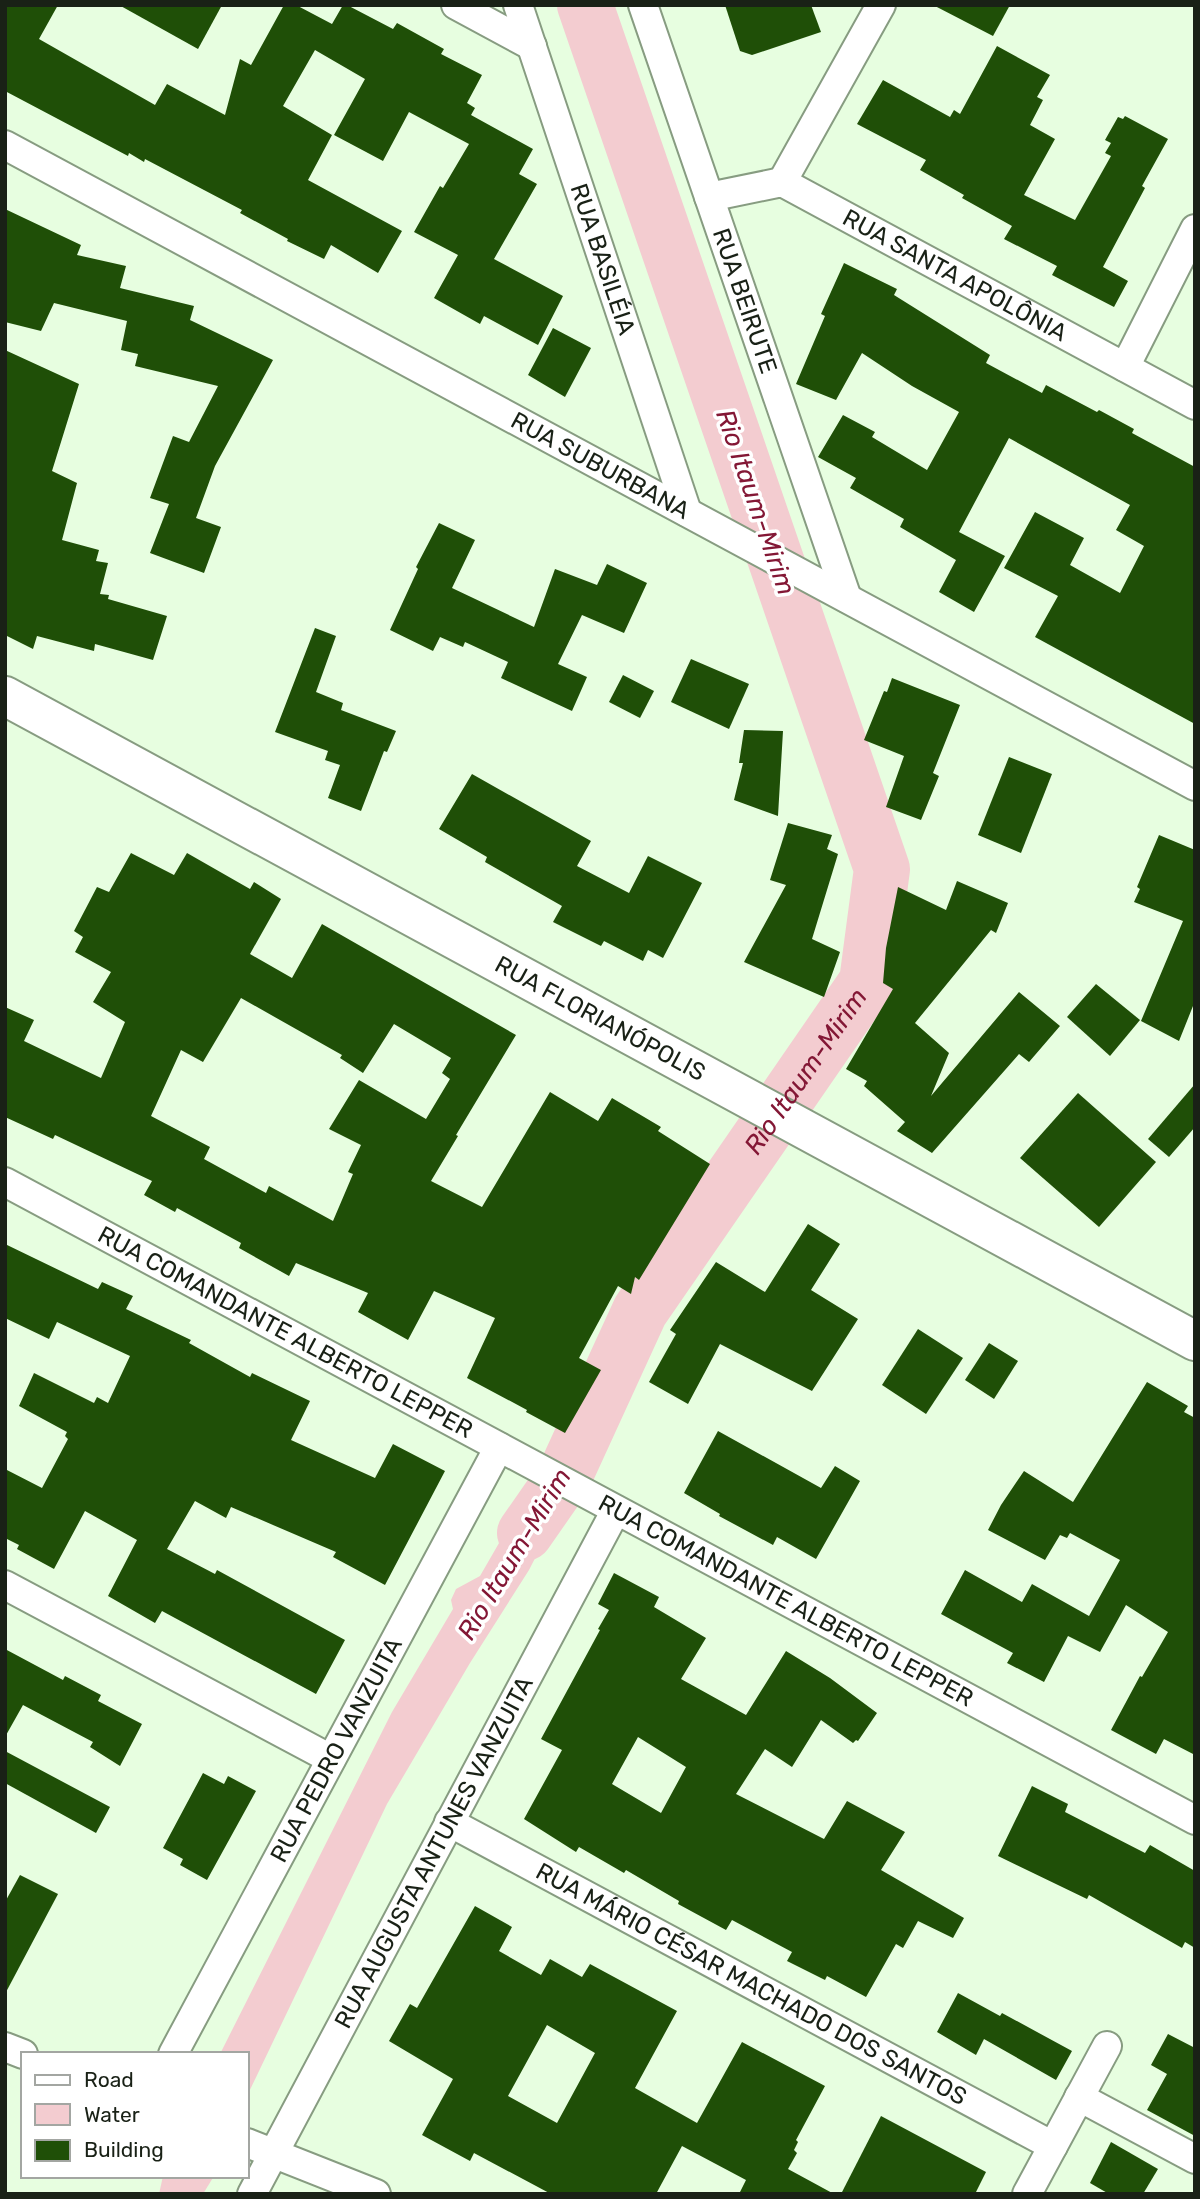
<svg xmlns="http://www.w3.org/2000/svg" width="1200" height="2199" font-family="Rubik,sans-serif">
	<rect width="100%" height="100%" fill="#e7fee0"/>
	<g fill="#f3ccd0">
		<path d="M540,1472L570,1490L529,1570L470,1663L387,1804L247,2096V2054H220L392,1712L453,1609L451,1600L456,1589L480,1576Z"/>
		<path d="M163,2176H214L203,2194H159Z"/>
	</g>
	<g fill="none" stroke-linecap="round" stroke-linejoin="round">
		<path stroke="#f3ccd0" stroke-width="56" id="s1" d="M525,1533L564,1477L640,1311L867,982L882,869L585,5"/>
	</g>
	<g fill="#1f4f07" fill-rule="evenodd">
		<path d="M5,5H58L39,39L155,105L167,84L225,115L240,59L251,65L284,5H296L332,24L343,5H347L393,29L397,23L444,49L441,54L482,75L467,103L475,108L471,115L533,149L519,174L537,184L494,259L563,296L538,345L484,316L480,324L434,298L458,255L414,232L440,186L443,188L469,144L409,112L383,161L334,135L365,79L315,50L283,106L332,135L308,180L402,231L378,273L331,245L324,259L287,241L288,239L240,213L242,210L145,159L144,162L129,153L128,156L5,91Z"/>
		<path d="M119,5H222L198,49Z"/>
		<path d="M725,5H811L821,32L752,55L740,51Z"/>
		<path d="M933,5H1010L993,36Z"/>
		<path d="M997,46L1050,75L1037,97L1043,100L1030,125L1055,139L1024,195L1075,220L1111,156L1105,153L1111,143L1105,140L1118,117L1123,119L1125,116L1168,139L1142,186L1145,188L1103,267L1128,281L1114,307L1052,275L1057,266L1004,239L1012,226L962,198L964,195L920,170L926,160L857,124L883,80L950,117L954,110L960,114Z"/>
		<path d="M5,209L81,245L77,255L126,266L120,288L194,306L190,320L273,360L215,466L196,518L221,527L204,573L150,553L169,504L150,498L173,436L189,442L218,386L135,366L138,354L121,350L127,321L54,303L41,331L5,322Z"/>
		<path d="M844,263L897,289L894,295L990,355L986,363L1042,393L1046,385L1097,412L1099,410L1134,429L1132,433L1195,467V724L1035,637L1058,596L1004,568L1035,512L1084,538L1070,565L1120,593L1144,546L1116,530L1130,505L1009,438L959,532L1005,556L974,612L939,592L956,560L900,527L904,519L850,488L856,478L818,457L843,415L875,432L872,437L927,470L959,412L912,386L862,353L836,400L796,384L825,316L821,314Z"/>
		<path d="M553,328L591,348L565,397L528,375Z"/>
		<path d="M5,350L79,384L52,471L77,483L62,540L99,550L96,561L108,563L100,594L109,595L108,599L167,616L153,660L95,644L94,651L37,636L33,649L5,635Z"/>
		<path d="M439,523L475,540L452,588L534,627L555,569L597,585L607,564L647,583L624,633L582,615L558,664L587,677L572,711L501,678L508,662L465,642L463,647L440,637L433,651L390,630L418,569L416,567Z"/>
		<path d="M315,628L336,636L316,692L343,703L341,710L396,731L387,752L384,751L361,811L328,798L340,765L325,760L328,751L275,732Z"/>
		<path d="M691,659L749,684L729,729L671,702Z"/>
		<path d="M623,675L654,691L640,718L609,702Z"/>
		<path d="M892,678L960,705L933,773L939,776L921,820L886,807L904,756L864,740L884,691L887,692Z"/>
		<path d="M744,730L783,731L778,816L734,800L743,763H739Z"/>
		<path d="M1009,757L1052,774L1021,853L978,835Z"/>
		<path d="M472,774L591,841L577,866L629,893L648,856L702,883L663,958L648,950L643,961L604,941L601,946L553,922L562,906L485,862L487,857L439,829Z"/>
		<path d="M788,823L832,835L827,849L838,854L812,939L840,952L824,997L744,962L786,885L770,880Z"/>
		<path d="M1159,835L1195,850V1001L1179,1041L1141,1021L1183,921L1134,902L1140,889L1137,887Z"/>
		<path d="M131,853L174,875L187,853L250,889L254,882L281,899L250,954L292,978L322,924L516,1035L456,1135L458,1136L431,1181L482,1207L550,1092L598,1121L612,1098L661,1127L658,1131L710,1164L639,1280L635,1277L631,1294L618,1286L579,1358L601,1370L565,1433L526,1412L527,1410L467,1378L495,1318L434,1291L408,1340L358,1312L368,1293L296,1263L289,1276L239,1248L241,1243L177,1208L175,1212L144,1195L152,1181L55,1135L53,1139L5,1117V1007L34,1020L24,1041L101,1078L125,1022L93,1002L111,972L75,952L83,937L74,931L97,887L109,892ZM241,998L342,1055L340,1058L363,1073L394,1024L451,1058L442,1073L450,1079L426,1119L359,1080L329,1129L361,1145L348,1172L353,1174L333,1221L269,1186L266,1193L204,1159L210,1147L151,1116L181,1050L203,1062Z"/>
		<path d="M957,881L1008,903L996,933L991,930L915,1023L949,1053L931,1096L1019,992L1060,1026L1029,1062L1019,1054L932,1153L897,1131L905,1122L864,1086L867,1081L846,1069L893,989L883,983L886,948L898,887L946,910Z"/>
		<path d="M1096,984L1140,1020L1110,1056L1067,1017Z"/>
		<path d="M1195,1084V1127L1169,1157L1148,1139Z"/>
		<path d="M1078,1093L1156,1162L1099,1227L1020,1158Z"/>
		<path d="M808,1224L840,1244L811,1290L858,1319L812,1391L720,1344L688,1404L649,1382L676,1334L670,1330L716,1262L765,1292Z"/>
		<path d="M5,1244L98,1289L102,1282L133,1296L126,1309L191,1340L189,1343L250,1377L252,1373L310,1401L291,1440L375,1478L393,1444L445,1471L385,1585L333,1557L336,1552L231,1507L226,1518L195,1501L167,1549L215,1574L217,1570L345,1640L316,1694L162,1611L155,1623L108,1596L137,1540L85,1511L54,1569L17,1549L19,1545L5,1538V1469L42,1488L68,1439L65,1436L67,1432L19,1406L34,1373L94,1403L97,1397L108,1403L130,1356L57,1322L49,1339L5,1318Z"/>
		<path d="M918,1329L963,1358L926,1414L882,1385Z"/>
		<path d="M989,1343L1018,1361L994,1399L965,1380Z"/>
		<path d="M1147,1382L1188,1406L1184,1412L1195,1418V1755L1164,1739L1156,1754L1111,1730L1140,1676L1142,1677L1168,1632L1126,1605L1100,1652L1068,1636L1044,1682L1007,1663L1013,1653L941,1614L965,1570L1022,1602L1032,1584L1089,1616L1120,1560L1070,1533L1067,1538L1060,1535L1045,1560L988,1530L1001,1505L1024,1471L1073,1502Z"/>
		<path d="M718,1431L821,1488L835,1466L860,1481L816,1559L777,1537L773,1545L719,1516L720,1514L684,1493Z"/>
		<path d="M614,1573L659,1597L654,1607L706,1638L681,1679L746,1715L786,1651L830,1678L877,1713L858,1741L856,1740L853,1743L821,1720L792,1767L765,1749L736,1794L824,1839L847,1801L905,1832L881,1870L964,1918L953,1938L918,1921L903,1948L896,1944L866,1997L827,1976L825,1980L787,1961L792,1952L732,1920L726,1930L678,1904L679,1901L626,1870L624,1873L579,1847L576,1852L524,1819L562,1750L541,1739L600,1630L598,1629L609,1610L598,1604ZM638,1737L686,1767L661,1813L612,1784Z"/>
		<path d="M5,1649L63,1680L65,1676L101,1695L98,1701L142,1724L120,1766L90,1747L93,1742L23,1705L5,1737Z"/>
		<path d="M5,1751L110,1807L96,1833L5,1783Z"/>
		<path d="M203,1773L224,1784L228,1776L256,1791L207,1880L180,1865L183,1859L163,1848Z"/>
		<path d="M1032,1786L1068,1804L1065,1812L1145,1853L1150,1845L1195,1871V1948L1185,1942L1182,1948L1089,1895L1087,1899L998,1856Z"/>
		<path d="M20,1875L58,1894L5,1994V1902Z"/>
		<path d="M475,1906L512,1927L499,1951L541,1975L550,1959L582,1977L590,1964L677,2011L635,2088L697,2123L742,2042L825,2086L796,2140L798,2142L794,2150L797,2153L788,2169L834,2194H739L746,2180L682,2146L656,2194H551L474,2153L470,2161L422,2135L453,2079L389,2041L410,2004L417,2008ZM547,2025L595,2053L557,2123L508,2096Z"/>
		<path d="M958,1993L1000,2016L1002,2013L1072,2051L1056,2080L984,2039L976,2055L937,2032Z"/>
		<path d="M1168,2034L1195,2048V2136L1147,2110L1167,2074L1151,2065Z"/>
		<path d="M881,2116L986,2172L975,2194H841Z"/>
		<path d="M1111,2142L1158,2169L1143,2194H1109L1090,2183Z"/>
	</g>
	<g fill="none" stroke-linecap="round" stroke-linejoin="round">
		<g stroke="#879c81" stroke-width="32">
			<g id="street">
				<path d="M456,5L532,46"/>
				<path id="s2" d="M518,5L687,512"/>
				<path id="s3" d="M643,5L847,598"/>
				<path id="s4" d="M5,145L1195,786"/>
				<path d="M782,182L881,5"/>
				<path id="s5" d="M709,197L782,182L1195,405"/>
				<path d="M1125,367L1195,229"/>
				<path id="s6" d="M5,1182L1195,1820"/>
				<path d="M5,1585L331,1759"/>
				<path id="s7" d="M449,1822L1053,2146"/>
				<path d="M5,2047L23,2054"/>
				<path id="s8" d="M173,2054L499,1447"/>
				<path d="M1079,2097L1195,2159"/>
				<path d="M247,2143L376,2194"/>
				<path id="s9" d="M252,2194L616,1510"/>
				<path d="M1027,2194L1107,2046"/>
			</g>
		</g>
		<g stroke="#879c81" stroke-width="42">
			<g id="secondary">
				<path id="s10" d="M5,696L1195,1341"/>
			</g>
		</g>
		<use href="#street" stroke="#fff" stroke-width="28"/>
		<use href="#secondary" stroke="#fff" stroke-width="38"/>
	</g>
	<g text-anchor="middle" stroke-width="7" stroke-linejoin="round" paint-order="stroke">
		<g font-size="24" fill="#192116" stroke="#fff">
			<text dy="8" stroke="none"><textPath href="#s2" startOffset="268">RUA BASILÉIA</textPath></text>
			<text dy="8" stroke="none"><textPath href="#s5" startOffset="271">RUA SANTA APOLÔNIA</textPath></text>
			<text dy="8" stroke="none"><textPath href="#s3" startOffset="313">RUA BEIRUTE</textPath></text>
			<text dy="8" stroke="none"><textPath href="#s4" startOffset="676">RUA SUBURBANA</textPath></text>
			<text dy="8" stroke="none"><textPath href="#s10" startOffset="677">RUA FLORIANÓPOLIS</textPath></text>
			<text dy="8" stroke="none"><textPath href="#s6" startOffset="318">RUA COMANDANTE ALBERTO LEPPER</textPath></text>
			<text dy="8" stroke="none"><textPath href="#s6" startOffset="886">RUA COMANDANTE ALBERTO LEPPER</textPath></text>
			<text dy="8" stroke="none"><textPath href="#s8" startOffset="345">RUA PEDRO VANZUITA</textPath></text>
			<text dy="8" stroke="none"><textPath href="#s9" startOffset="387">RUA AUGUSTA ANTUNES VANZUITA</textPath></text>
			<text dy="8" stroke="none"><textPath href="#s7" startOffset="343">RUA MÁRIO CÉSAR MACHADO DOS SANTOS</textPath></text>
		</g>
		<g font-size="26" font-style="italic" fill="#831735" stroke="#fff">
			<text transform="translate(756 502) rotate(71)" y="9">Rio Itaum-Mirim</text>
			<text dy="9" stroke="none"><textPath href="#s1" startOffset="542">Rio Itaum-Mirim</textPath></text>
			<text transform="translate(514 1554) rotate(-59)" y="9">Rio Itaum-Mirim</text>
		</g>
	</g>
	<rect width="1200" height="2199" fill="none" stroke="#192116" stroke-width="14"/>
	<rect x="21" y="2052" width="228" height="126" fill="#ffffff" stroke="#a3a6a2" stroke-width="2"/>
	<rect x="35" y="2075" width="35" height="10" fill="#ffffff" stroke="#a3a6a2" stroke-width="2"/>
	<text x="84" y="2087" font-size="21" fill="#192116">Road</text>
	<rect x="35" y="2104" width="35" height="21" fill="#f3ccd0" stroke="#a3a6a2" stroke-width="2"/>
	<text x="84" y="2122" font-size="21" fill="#192116">Water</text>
	<rect x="35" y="2140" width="35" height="21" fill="#1f4f07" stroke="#a3a6a2" stroke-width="2"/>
	<text x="84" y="2157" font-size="21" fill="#192116">Building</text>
</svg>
